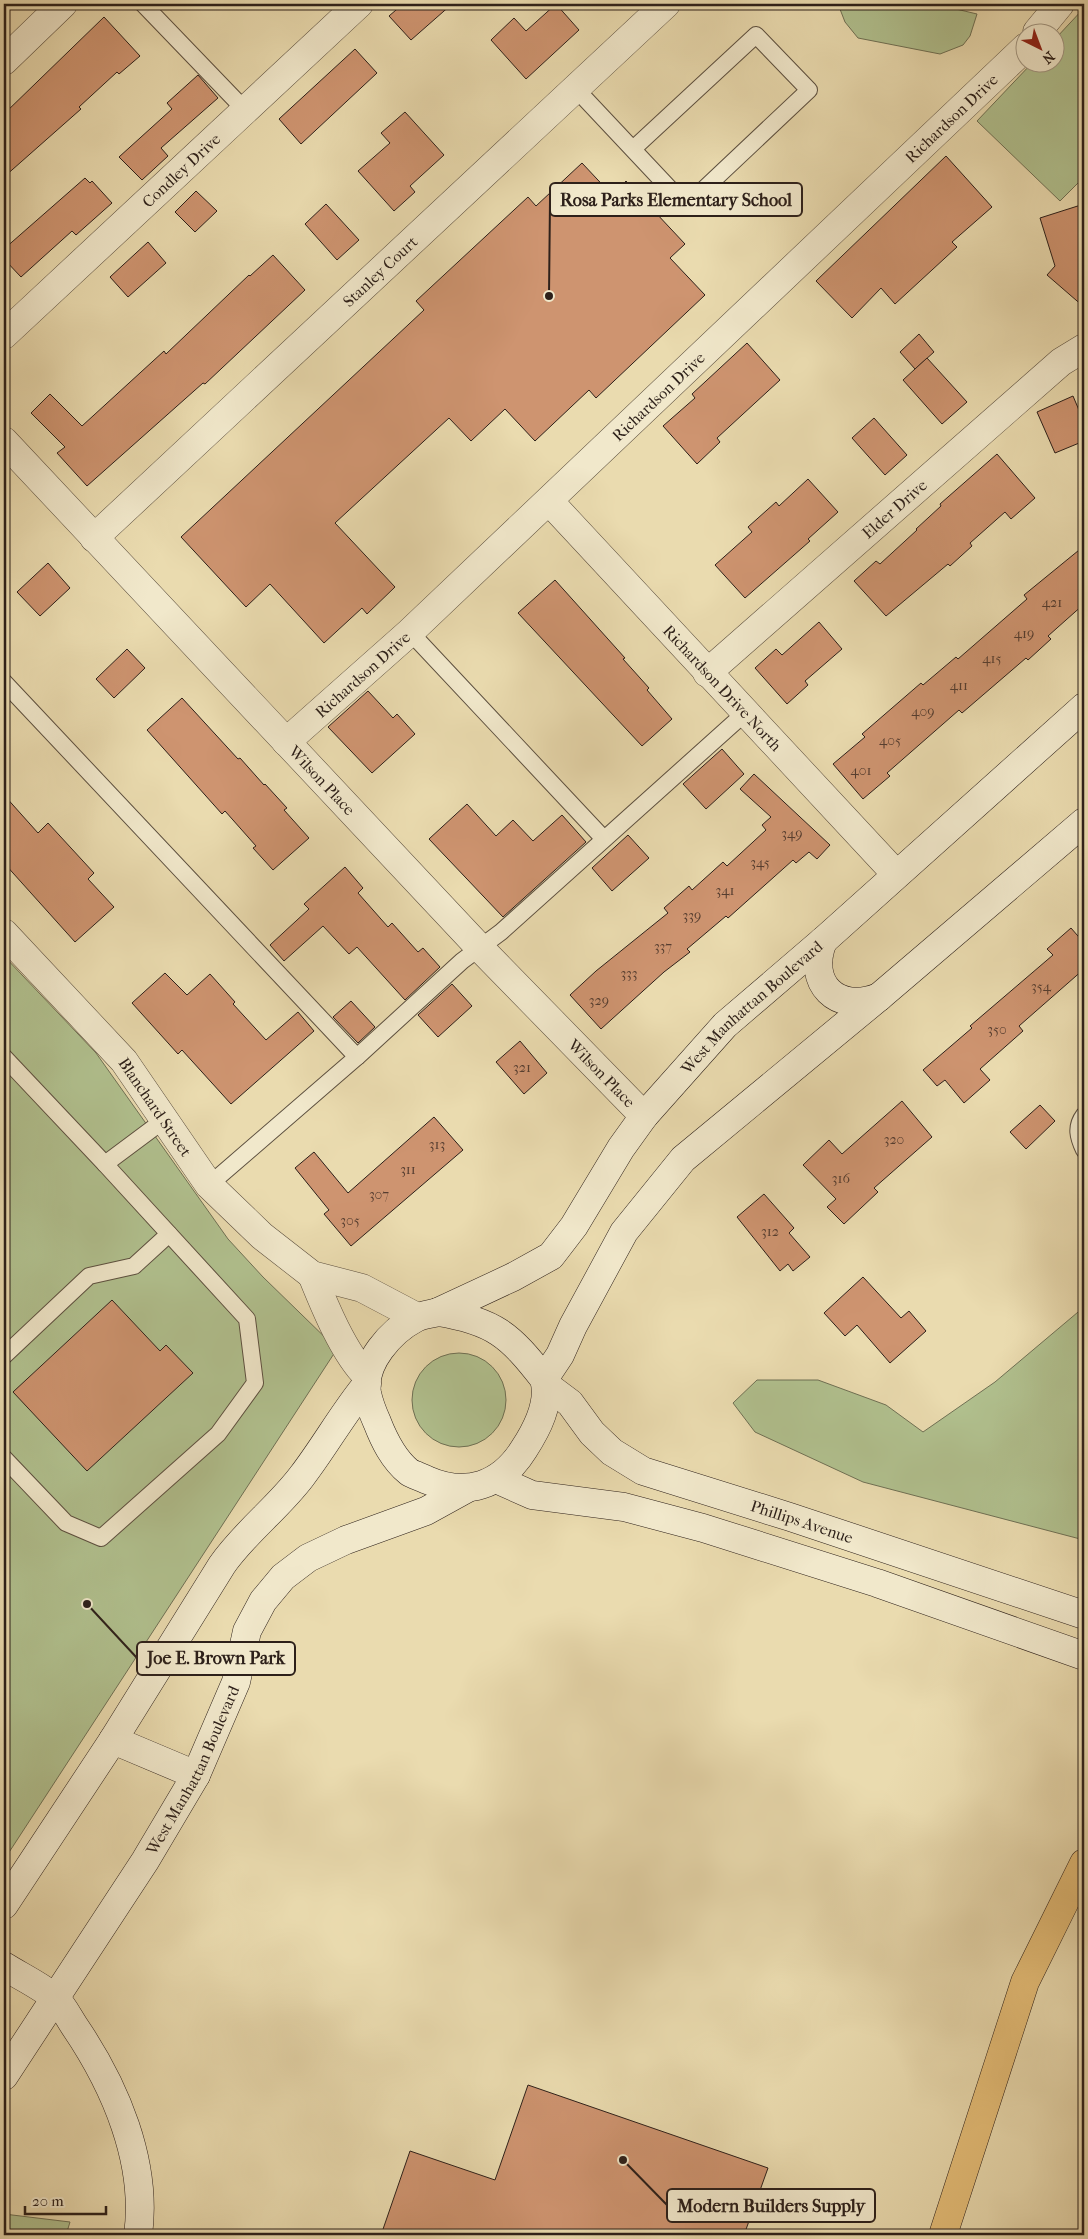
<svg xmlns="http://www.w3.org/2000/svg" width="1088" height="2239" font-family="'IM FELL French Canon',serif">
	<rect width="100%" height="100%" fill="#eadbaf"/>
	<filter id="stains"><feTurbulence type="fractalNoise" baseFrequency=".004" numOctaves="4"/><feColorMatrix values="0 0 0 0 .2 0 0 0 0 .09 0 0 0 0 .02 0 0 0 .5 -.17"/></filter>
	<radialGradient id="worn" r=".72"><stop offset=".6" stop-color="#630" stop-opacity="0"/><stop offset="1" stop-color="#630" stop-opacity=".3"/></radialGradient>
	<g fill="#b1c18f" stroke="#6f7054">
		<path d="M838,4H935L977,14L970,36L963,45L940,54L858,38L845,22Z"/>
		<path d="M1084,8V177L1060,201L977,121L1032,63L1056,62V38Z"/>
		<path d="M4,956L96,1053L228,1239L263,1277L337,1349L4,1860Z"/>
		<path d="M1084,1307V1540L863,1482L755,1432L733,1403L757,1380H818L886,1405L923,1432L995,1382Z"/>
		<circle cx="459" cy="1400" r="47"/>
		<path d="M4,2214L70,2222L66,2235H4Z"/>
	</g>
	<g fill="#ce9470" stroke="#2d201a">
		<path d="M403,4H452L411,40L389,16Z"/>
		<path d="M556,4L579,30L526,79L491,40L514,18L526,31Z"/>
		<path d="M104,17L140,56L119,74L117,72L79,107L81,109L4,177V114Z"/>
		<path d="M355,49L377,73L301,144L279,119Z"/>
		<path d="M198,75L218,98L161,148L168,156L142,180L119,157L172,109L167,103Z"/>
		<path d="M405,112L444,155L410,186L415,192L394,211L358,171L390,143L381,133Z"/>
		<path d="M946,156L992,207L952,242L957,247L895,304L881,288L852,318L816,281Z"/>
		<path d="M582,163L612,195L626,181L685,244L670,258L705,295L596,398L589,390L535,441L505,409L471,441L449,418L335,523L395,587L367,614L362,608L324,643L270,584L246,607L181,537L424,310L416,301L528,197L536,206Z"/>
		<path d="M85,178L90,183L92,181L112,203L76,235L72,231L21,277L4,259V249Z"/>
		<path d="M196,191L217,211L195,232L175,212Z"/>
		<path d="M326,204L359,240L337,260L305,224Z"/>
		<path d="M1084,204V307L1047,275L1055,266L1040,218Z"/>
		<path d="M148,242L166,263L128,297L110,277Z"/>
		<path d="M273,255L305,290L205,384L203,383L87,486L57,453L65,447L31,413L50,394L82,426L164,351L166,354L249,275L250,276Z"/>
		<path d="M919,334L934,352L915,369L900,352Z"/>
		<path d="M747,343L780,380L717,438L720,442L697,464L663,426L695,398L692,394Z"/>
		<path d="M927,358L967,402L942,424L903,380Z"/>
		<path d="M1073,396L1084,422V441L1055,453L1037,412Z"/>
		<path d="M874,418L907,455L885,475L852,438Z"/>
		<path d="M997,454L1035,498L1011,519L1005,512L970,543L972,546L950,566L948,564L886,616L854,581L876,561L880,564L917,530L916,529L941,506L940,504Z"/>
		<path d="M808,479L838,512L808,539L810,541L745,598L715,565L752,532L748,527L776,502L779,506Z"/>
		<path d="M1084,546V604L1048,636L1051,639L1028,660L1026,658L962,713L959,710L887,773L890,776L863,799L833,764L865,737L862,734L921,683L923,685L956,657L958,659L1027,599L1024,595Z"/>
		<path d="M48,563L70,588L40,616L17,592Z"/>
		<path d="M555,580L625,658L623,659L649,688L647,690L672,719L642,746L518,613Z"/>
		<path d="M819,622L842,649L805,681L808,685L787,704L755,668L776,649L782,655Z"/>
		<path d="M127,649L145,668L114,698L96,679Z"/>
		<path d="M368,691L393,718L397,714L415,734L372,773L328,727Z"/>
		<path d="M182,698L238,759L240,758L264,785L265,784L287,808L284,810L309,838L273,870L253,848L256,846L225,811L222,814L147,730Z"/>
		<path d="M722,749L744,774L706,809L683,784Z"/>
		<path d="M754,774L830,845L817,859L809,852L796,863L793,860L728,918L726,916L687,949L690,952L664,972L601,1029L570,995L596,971L668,913L664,908L689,886L692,890L723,862L727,866L766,830L762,825L771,817L740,789Z"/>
		<path d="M4,795L38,833L48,823L94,873L88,879L114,907L75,942L4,863Z"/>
		<path d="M467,804L496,836L513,820L533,841L562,815L586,842L503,917L429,839Z"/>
		<path d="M628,835L649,858L612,891L592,868Z"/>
		<path d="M345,867L363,888L358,893L388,927L392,923L418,952L423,948L440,967L405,1000L357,947L349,954L323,926L284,961L270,945L309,909L304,904Z"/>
		<path d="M1071,928L1084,943V969L1019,1026L1023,1031L980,1069L990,1080L964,1103L945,1080L937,1086L923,1070L972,1028L970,1026L1053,955L1047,949Z"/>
		<path d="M165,973L187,995L210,974L235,1002L233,1004L266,1040L298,1012L314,1031L231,1104L182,1050L178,1054L132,1003Z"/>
		<path d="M452,984L472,1006L438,1037L418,1015Z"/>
		<path d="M351,1001L375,1027L358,1043L333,1017Z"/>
		<path d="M520,1041L547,1073L524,1094L496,1062Z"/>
		<path d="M902,1101L932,1137L874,1188L878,1192L844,1224L827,1207L836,1199L803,1165L829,1140L842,1154Z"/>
		<path d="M1040,1105L1055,1121L1026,1149L1010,1132Z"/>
		<path d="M434,1117L463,1150L351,1246L324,1214L329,1210L295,1168L314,1152L348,1193Z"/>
		<path d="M764,1194L794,1228L789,1233L810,1257L793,1271L788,1264L780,1271L737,1217Z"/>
		<path d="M863,1277L901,1318L909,1311L926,1331L890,1363L857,1325L845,1336L824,1313Z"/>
		<path d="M112,1300L160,1351L166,1345L193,1373L87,1471L13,1392Z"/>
		<path d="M528,2085L768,2168L744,2235H381L410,2151L495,2180Z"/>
	</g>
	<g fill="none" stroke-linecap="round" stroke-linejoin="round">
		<g stroke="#5c4f3f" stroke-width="18">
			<g id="lane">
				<path d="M143,4L245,110"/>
				<path d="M576,89L686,206L809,90L756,35L633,149"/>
				<path d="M410,632L604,839"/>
				<path d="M4,682L357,1057"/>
				<path d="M4,1057L105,1164"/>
				<path d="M1084,1115C1075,1127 1078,1137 1084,1150"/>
				<path d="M209,1185L357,1057L462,961L501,932L745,713"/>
				<path d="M4,1356L89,1276L134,1266L169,1234"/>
				<path d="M4,1458L66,1523L101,1538L218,1434L255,1383L247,1319L105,1164L164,1120"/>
			</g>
		</g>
		<g stroke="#5c4f3f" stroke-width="29">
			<g id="street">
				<path d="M1037,32L1060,4"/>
				<path d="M4,61L63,4"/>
				<path id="s1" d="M4,335L359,4"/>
				<path id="s2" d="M4,441L479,947L644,1116"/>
				<path id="s3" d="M549,501L896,874"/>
				<path id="s4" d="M94,538L666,4"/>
				<path id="s5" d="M707,673L1061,362L1084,348"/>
				<path id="s6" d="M286,742L410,632L1026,47"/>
				<path id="s7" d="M4,933L124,1061L209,1185L262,1236L312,1275L362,1288L417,1317"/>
				<path d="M312,1275C324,1305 344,1354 367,1376"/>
			</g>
		</g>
		<g stroke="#2d201a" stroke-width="29">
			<g id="secondary">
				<path d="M823,941C806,983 837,1014 879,997"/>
				<path id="s8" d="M438,1312L513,1277L551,1256L574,1226L621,1148L644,1116L725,1025L823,941L1084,707"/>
				<path d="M438,1312C494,1321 510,1335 544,1379C551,1403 537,1429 524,1449C501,1486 466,1497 427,1480C421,1477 414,1475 409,1472C393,1459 384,1440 377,1422C373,1413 369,1403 367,1393C362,1363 391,1331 416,1318C422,1315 431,1314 438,1312Z"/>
				<path d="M544,1379L560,1355L573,1326L624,1232L683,1159L879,997L1084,822"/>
				<path id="s9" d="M546,1385L570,1403L592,1433L612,1452L643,1471L790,1517L1084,1615"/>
				<path d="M496,1479L532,1495L624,1507L703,1528L877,1583L1084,1656"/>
				<path d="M113,1740L196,1775"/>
				<path d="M4,1905L113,1740L222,1565C245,1532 278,1508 302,1476C325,1446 343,1413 367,1384"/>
				<path d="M4,1966C18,1975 45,1988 56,1999C63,2006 69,2018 75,2027C115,2086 148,2162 138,2235"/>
				<path id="s10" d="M4,2076L145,1861L196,1775L236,1682L247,1631L263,1601L283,1577L308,1558L346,1540L426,1511L466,1489"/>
			</g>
		</g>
		<g stroke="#2d201a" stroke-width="29">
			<path id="highway" d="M943,2235L1025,1982L1084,1863"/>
		</g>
		<use href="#lane" stroke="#f1e8cb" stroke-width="16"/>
		<use href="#street" stroke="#f1e8cb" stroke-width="28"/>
		<use href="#secondary" stroke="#f1e8cb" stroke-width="28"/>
		<use href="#highway" stroke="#e5be78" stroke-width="28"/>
	</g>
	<g text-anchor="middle" stroke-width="4.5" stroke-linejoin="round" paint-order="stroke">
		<g font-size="14" fill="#553d30">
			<text x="1052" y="607">421</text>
			<text x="1024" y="638">419</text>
			<text x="992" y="663">415</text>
			<text x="959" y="690">411</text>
			<text x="923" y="716">409</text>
			<text x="890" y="745">405</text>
			<text x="861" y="775">401</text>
			<text x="792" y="838">349</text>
			<text x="760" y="867">345</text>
			<text x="725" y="895">341</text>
			<text x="692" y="920">339</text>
			<text x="663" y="951">337</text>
			<text x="629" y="978">333</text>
			<text x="1041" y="991">354</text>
			<text x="599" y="1005">329</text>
			<text x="997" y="1034">350</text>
			<text x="522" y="1072">321</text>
			<text x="894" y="1144">320</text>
			<text x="437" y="1149">313</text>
			<text x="408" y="1174">311</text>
			<text x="841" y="1183">316</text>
			<text x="379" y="1199">307</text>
			<text x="350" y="1225">305</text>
			<text x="770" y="1236">312</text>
		</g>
		<g font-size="16" fill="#2d201a" stroke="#f1e8cb">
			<text dy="6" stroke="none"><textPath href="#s6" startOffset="912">Richardson Drive</textPath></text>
			<text dy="6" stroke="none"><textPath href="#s1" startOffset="242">Condley Drive</textPath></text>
			<text dy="6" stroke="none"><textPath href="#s4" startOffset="391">Stanley Court</textPath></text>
			<text dy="6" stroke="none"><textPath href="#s6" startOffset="508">Richardson Drive</textPath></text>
			<text dy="6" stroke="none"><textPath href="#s5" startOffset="249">Elder Drive</textPath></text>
			<text dy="6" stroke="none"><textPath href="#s6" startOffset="102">Richardson Drive</textPath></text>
			<text dy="6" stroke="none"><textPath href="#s3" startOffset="255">Richardson Drive North</textPath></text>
			<text dy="6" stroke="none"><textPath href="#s2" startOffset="465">Wilson Place</textPath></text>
			<text dy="6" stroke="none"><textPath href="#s8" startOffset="448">West Manhattan Boulevard</textPath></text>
			<text dy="6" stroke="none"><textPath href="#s2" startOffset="870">Wilson Place</textPath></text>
			<text dy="6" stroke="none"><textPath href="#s7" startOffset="231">Blanchard Street</textPath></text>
			<text dy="6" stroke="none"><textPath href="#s9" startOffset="298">Phillips Avenue</textPath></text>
			<text dy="6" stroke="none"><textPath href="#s10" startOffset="360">West Manhattan Boulevard</textPath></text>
		</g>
	</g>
	<path fill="none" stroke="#2d201a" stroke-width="2" d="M549 296L550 200M87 1604L137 1658M623 2160L667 2205"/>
	<g fill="#2d201a" stroke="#f1e8cb" stroke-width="2">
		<circle cx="549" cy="296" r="5"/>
		<circle cx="87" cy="1604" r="5"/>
		<circle cx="623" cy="2160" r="5"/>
	</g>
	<g fill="#f1e8cb" stroke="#2d201a" stroke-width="2">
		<rect x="550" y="183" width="252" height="33" rx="5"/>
		<rect x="137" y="1642" width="158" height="33" rx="5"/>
		<rect x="667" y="2189" width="208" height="33" rx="5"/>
	</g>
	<g font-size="18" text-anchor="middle" font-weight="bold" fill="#2d201a">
		<text x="676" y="206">Rosa Parks Elementary School</text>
		<text x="216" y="1664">Joe E. Brown Park</text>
		<text x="771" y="2212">Modern Builders Supply</text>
	</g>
	<rect width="1088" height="2239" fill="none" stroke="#eadbaf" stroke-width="20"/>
	<rect x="5" y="5" width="1078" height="2229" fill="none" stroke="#2d201a" stroke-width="2.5"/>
	<rect x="10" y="10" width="1068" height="2219" fill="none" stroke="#2d201a"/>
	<g transform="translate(1040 48) rotate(138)"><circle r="24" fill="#f1e8cb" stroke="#a39884"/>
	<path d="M0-4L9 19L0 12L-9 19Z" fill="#8f2418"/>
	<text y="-8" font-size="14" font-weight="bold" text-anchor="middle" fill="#2d201a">N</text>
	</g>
	<path d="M25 2206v8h81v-8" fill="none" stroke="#2d201a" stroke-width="2.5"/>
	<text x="32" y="2206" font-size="15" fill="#2d201a" stroke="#f1e8cb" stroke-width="4" paint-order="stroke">20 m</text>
	<rect width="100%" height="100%" filter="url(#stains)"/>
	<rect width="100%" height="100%" fill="url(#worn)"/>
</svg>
